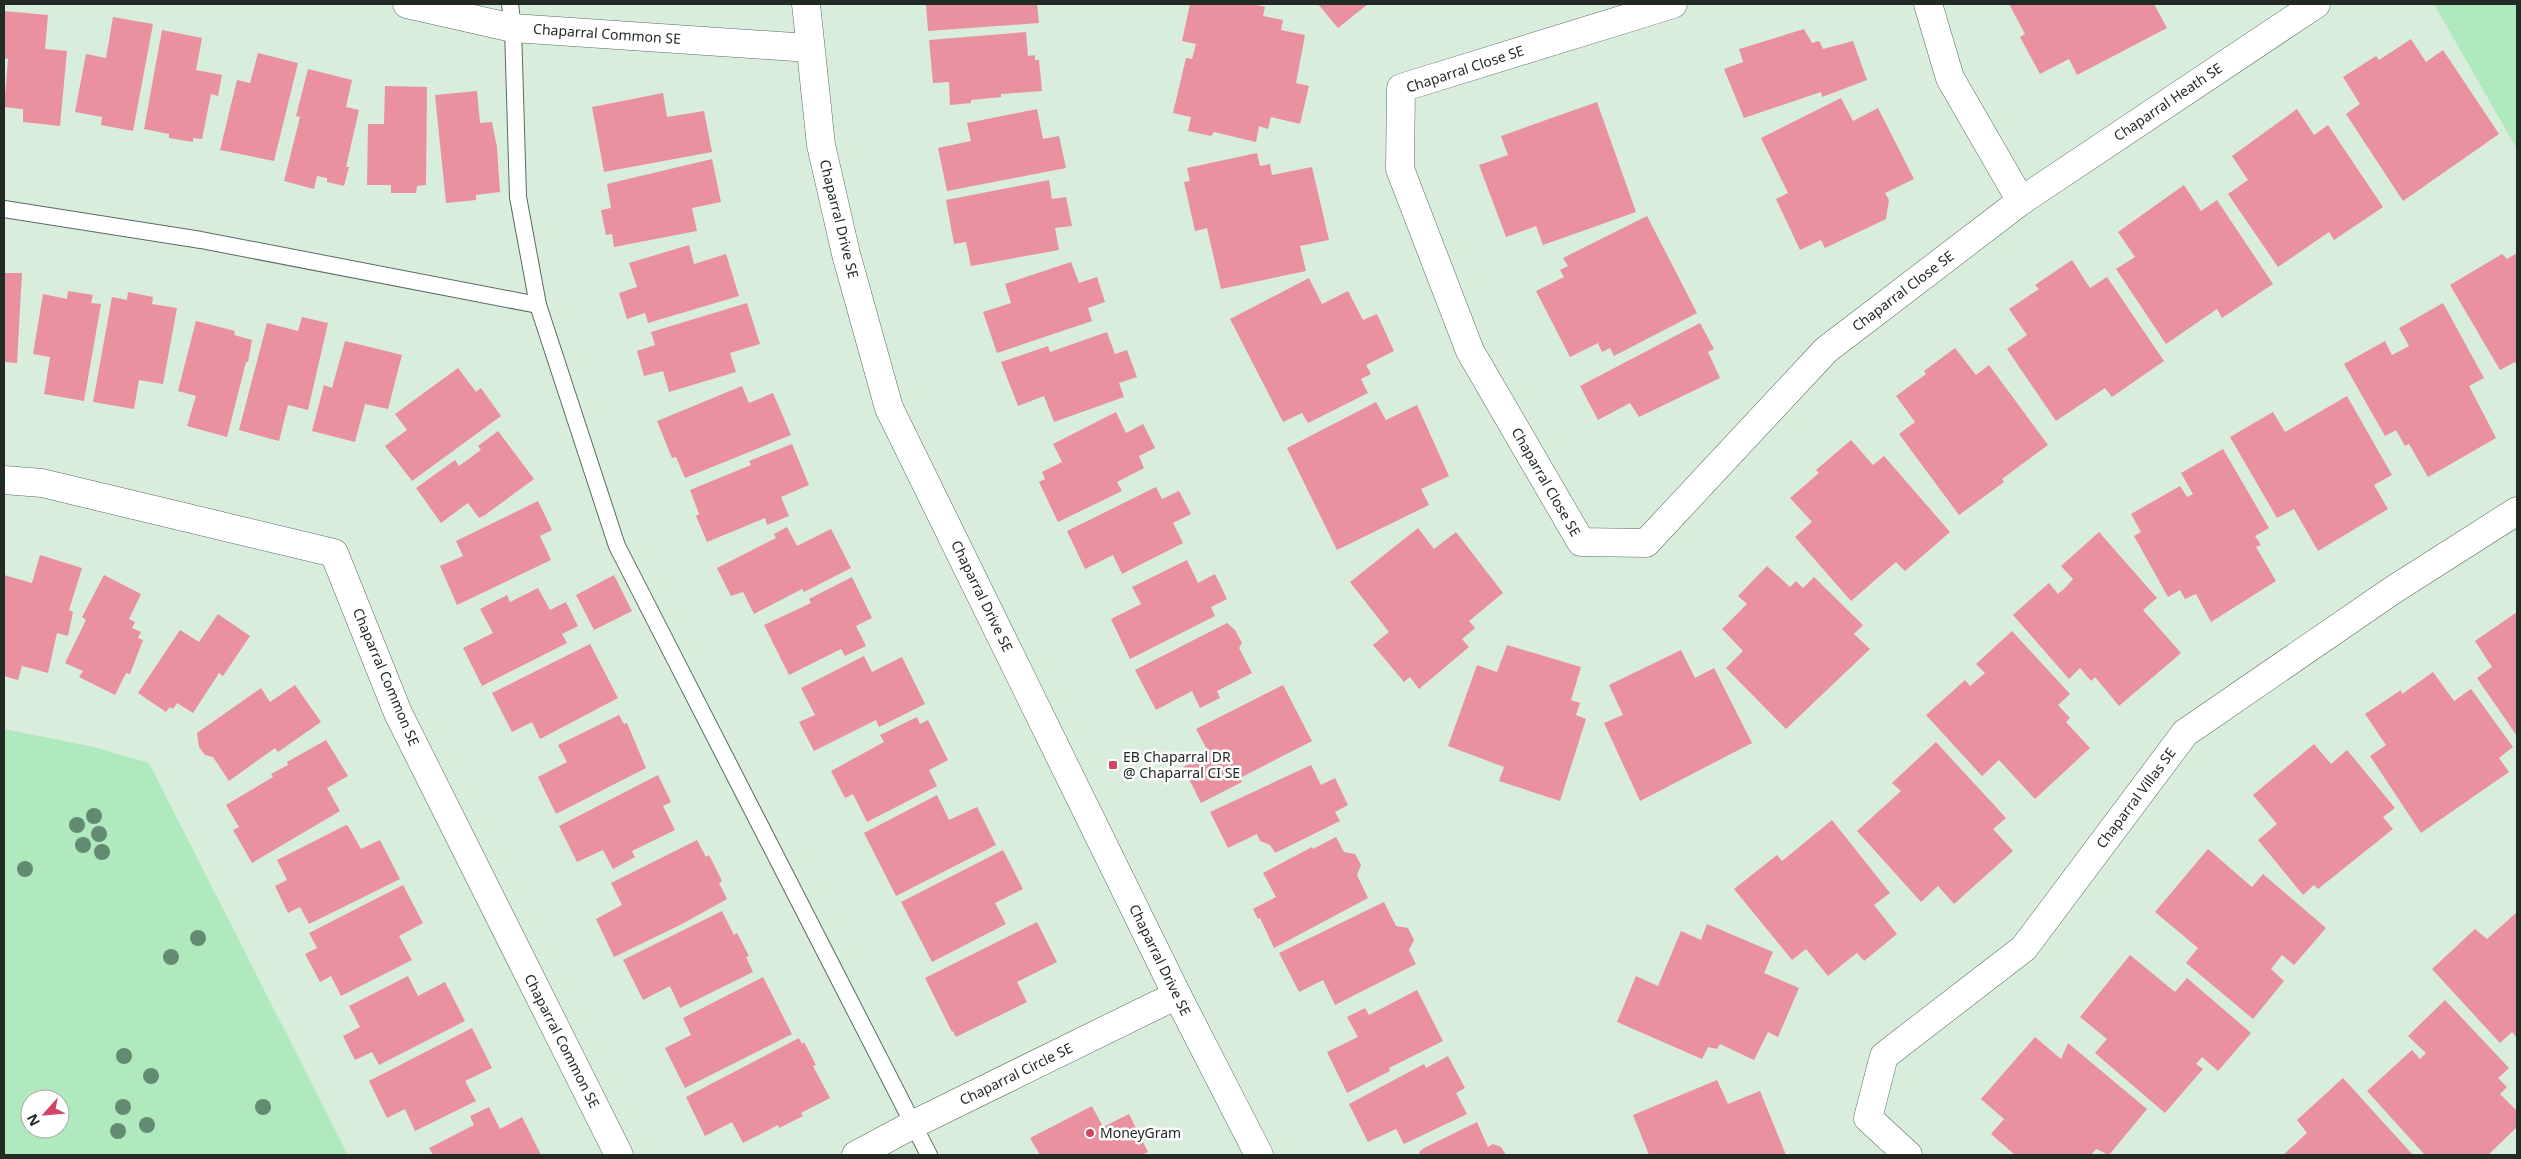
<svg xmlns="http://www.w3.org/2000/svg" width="2521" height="1159" font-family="'Noto Sans',sans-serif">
	<rect width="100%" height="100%" fill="#d9eddd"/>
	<g fill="#b1e9be" fill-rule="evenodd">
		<path d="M2434,4H2517V149Z"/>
		<path d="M4,729L94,747L149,763L348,1155H4ZM30,1099H60V1129H30Z"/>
	</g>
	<g fill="#ea919f">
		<path d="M926,4H1037L1039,23L928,31Z"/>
		<path d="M1190,4H1252L1265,7L1263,16L1283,20L1281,30L1305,35L1296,83L1309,86L1300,124L1271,117L1268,129L1259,126L1256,142L1214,132L1211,136L1188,131L1191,117L1173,113L1186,58L1192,59L1196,44L1182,41Z"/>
		<path d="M1318,4H1368L1338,28Z"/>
		<path d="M2009,4H2154L2167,28L2077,75L2069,59L2040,74L2020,37L2025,34Z"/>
		<path d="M4,11L48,15L45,49L67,51L60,126L23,122V109L4,107L8,59L4,58Z"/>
		<path d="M113,17L153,24L133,131L101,125L102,117L75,112L86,54L106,58Z"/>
		<path d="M1804,29L1812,43L1819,41L1823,49L1853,41L1867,80L1822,97L1821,92L1744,118L1724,69L1743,62L1739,49Z"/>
		<path d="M162,30L202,38L196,70L222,75L218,96L211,94L202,139L193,138V142L169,138V134L144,129Z"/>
		<path d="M1026,32L1028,56L1035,55V60H1039L1042,91L1001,94V97L971,100V103L950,105L949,82L933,83L929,40Z"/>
		<path d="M2411,39L2426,62L2443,50L2499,134L2403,201L2346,114L2360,104L2343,77L2376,56L2379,60Z"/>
		<path d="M258,53L298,63L274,161L220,150L237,80L250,83Z"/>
		<path d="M308,69L352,80L346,107L359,110L346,167H349L344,186L327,182V178L317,176L314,189L284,181L300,117L296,116Z"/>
		<path d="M385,86L427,87L426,185L417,186L416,193H391V185H367L368,124H384Z"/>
		<path d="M477,91L480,123L492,122L493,128L497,147L500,192L476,195V200L446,203L435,95Z"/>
		<path d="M663,93L667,117L704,111L712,152L604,172L592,107Z"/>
		<path d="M1841,98L1853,121L1878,108L1914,179L1885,193L1889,200L1886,219L1825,248L1821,240L1800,250L1776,199L1788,193L1761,138Z"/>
		<path d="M1597,102L1636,212L1543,245L1536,226L1506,237L1479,165L1508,155L1501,136Z"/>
		<path d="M1037,109L1043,139L1059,136L1066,168L947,191L938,148L971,141L967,123Z"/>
		<path d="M2297,109L2314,135L2328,125L2383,207L2334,240L2329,232L2278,267L2228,194L2248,180L2232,156Z"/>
		<path d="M1257,153L1260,166L1270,164L1272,175L1312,167L1329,240L1300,246L1306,271L1221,289L1207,228L1195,231L1184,182L1190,181L1187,168Z"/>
		<path d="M712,159L721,202L692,208L697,231L614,247L612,234L606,235L601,210L611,208L607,184Z"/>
		<path d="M1049,180L1052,199L1066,197L1072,226L1055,228L1059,250L971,266L966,242L954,244L946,200Z"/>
		<path d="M2184,185L2201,211L2217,200L2273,284L2222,318L2217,309L2166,344L2116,269L2135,257L2118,232Z"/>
		<path d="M1647,216L1697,313L1614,356L1610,348L1602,352L1598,343L1570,357L1536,291L1564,277L1560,270L1568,266L1563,258Z"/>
		<path d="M689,245L694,264L726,254L739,296L648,323L645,313L627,319L619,293L637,287L629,263Z"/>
		<path d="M2517,253V366L2515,362L2500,370L2450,285L2502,254L2507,259Z"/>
		<path d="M2072,260L2090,288L2107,277L2164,361L2112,397L2105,388L2056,421L2007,349L2027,335L2009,309L2039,289L2035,285Z"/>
		<path d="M1071,262L1079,283L1097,277L1105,302L1088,308L1092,321L997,353L983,312L1011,303L1005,284Z"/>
		<path d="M4,273H22L17,363L4,362Z"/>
		<path d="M1309,278L1322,304L1348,291L1363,320L1377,314L1394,351L1366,365L1371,374L1361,379L1368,393L1308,423L1302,413L1283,422L1230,319Z"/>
		<path d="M68,291L93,295L91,303L101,304L84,401L44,394L50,357L33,354L43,294L67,299Z"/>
		<path d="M128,292L153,297L152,304L177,308L163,384L139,380L134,409L93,402L112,297L127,300Z"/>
		<path d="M747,303L760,344L730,353L736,372L669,392L663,371L644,376L637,351L655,345L651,332Z"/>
		<path d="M2443,303L2484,378L2469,386L2496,438L2428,477L2409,444L2405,446L2396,430L2385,436L2344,364L2385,341L2392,355L2409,346L2399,328Z"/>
		<path d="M302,317L328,323L308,410L288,405L279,441L239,430L267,323L298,331Z"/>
		<path d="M196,321L235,331L234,335L252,340L248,362H246L227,437L187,426L196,396L178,391Z"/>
		<path d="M1700,323L1714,349L1708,352L1720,378L1639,417L1630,403L1598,420L1580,386Z"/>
		<path d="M1107,332L1115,354L1127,350L1137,377L1119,383L1124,397L1054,422L1044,396L1018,406L1001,362L1048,346L1050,352Z"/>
		<path d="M345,341L402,355L388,409L365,404L355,442L312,431L324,385L332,388Z"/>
		<path d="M1955,348L1976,375L1989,365L2048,445L2002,479L2004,482L1959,515L1899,434L1915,422L1896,396L1926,374L1924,371Z"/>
		<path d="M458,368L476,392L481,388L501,416L412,481L385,446L407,430L395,414Z"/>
		<path d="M742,386L749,403L773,393L791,435L685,478L676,457L672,458L657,421Z"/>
		<path d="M2347,396L2392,475L2374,485L2388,509L2318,551L2294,509L2277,518L2230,437L2273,412L2285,432Z"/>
		<path d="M1376,402L1386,420L1417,405L1449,476L1421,489L1429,505L1337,550L1287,448Z"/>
		<path d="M1116,412L1126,433L1143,424L1155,448L1139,456L1144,468L1117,482L1122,491L1058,522L1039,482L1045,479L1042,472L1062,462L1053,444Z"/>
		<path d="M498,431L534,479L485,515L479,518L468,503L441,523L416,488L455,460L459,466L481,450L478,446Z"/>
		<path d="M1851,440L1873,465L1884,456L1950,532L1905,571L1896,562L1851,601L1795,537L1812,522L1790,498L1819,473L1816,470Z"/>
		<path d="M792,444L809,485L781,497L789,516L767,525L765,518L707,542L696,516L699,514L690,490L751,465L749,461Z"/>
		<path d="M2223,449L2269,528L2255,536L2261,545L2256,547L2276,581L2211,622L2196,594L2185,599L2180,590L2168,597L2134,536L2141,532L2131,514L2180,486L2187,497L2193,494L2181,473Z"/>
		<path d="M1156,487L1162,499L1179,491L1191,514L1173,523L1183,543L1122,574L1113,555L1085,569L1067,531Z"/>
		<path d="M538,501L552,530L540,536L551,560L457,605L440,566L463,556L456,541Z"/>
		<path d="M787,527L797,546L831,529L851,568L804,592L802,589L754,614L743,592L731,596L717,568L776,538L774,534Z"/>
		<path d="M1418,528L1434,549L1456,532L1503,593L1469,621L1475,628L1462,639L1469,647L1419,689L1410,677L1404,682L1373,645L1389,632L1350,582Z"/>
		<path d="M2099,532L2157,598L2143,610L2181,653L2119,706L2095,677L2091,681L2080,668L2069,679L2013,615L2049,583L2058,594L2065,588L2073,579L2061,566Z"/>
		<path d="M40,555L82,568L69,610L73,612L68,636L57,633L48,673L22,666L18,680L4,676V575L32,583Z"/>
		<path d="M1187,560L1198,583L1215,574L1227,599L1211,607L1215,616L1130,659L1111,619L1141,604L1132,587Z"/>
		<path d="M1767,566L1790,587L1796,581L1803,588L1814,577L1863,625L1854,634L1870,649L1786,729L1726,668L1743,651L1722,629L1747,604L1738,596Z"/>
		<path d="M104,575L141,594L129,619L135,622L132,628L141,632L138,638L143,640L130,674L126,673L115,695L79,677L83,671L65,663L86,620L82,617Z"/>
		<path d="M614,575L632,611L594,630L576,595Z"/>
		<path d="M852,577L872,618L856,626L866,646L845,656L841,649L789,675L764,625L811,603L809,599Z"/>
		<path d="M538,588L550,610L566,602L578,626L562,634L567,643L482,686L463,648L493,633L480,609L507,595L510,602Z"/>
		<path d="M2517,612V736L2477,678L2492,667L2475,641Z"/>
		<path d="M218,614L250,636L223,676L219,673L193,713L177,703L173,709L170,707L166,712L138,693L180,630L199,642Z"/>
		<path d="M1227,623L1235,630L1242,643L1239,648L1252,673L1217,691L1220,698L1200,708L1192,691L1156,710L1135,670Z"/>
		<path d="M2012,631L2070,694L2058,705L2070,718L2066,722L2090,748L2035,799L1999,760L1982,776L1926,715L1965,680L1970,686L1985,673L1976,664Z"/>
		<path d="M590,644L618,698L540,739L532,722L512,732L492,693Z"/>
		<path d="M1507,645L1581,667L1571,700L1580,703L1576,715L1586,719L1560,801L1499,781L1504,767L1448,746L1477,665L1497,672Z"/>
		<path d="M1681,650L1695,678L1714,668L1752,743L1640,801L1604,723L1623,715L1609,685Z"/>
		<path d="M864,656L872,672L902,657L925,704L879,727L876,720L814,751L799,722L815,715L801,688Z"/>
		<path d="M2433,672L2454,701L2471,689L2513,747L2499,758L2509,772L2421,833L2370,756L2386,745L2365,714L2401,690L2402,694Z"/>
		<path d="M295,685L321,722L278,752L275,748L229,781L213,757L205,755L199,747L197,733L261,688L270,702Z"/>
		<path d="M1283,685L1312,741L1240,778L1242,782L1201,803L1183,767L1209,753L1196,729Z"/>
		<path d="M619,715L624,724L627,723L646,768L556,814L538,777L567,762L558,745Z"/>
		<path d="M917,717L920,724L928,720L948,760L929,770L937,786L867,822L853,794L845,798L831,771L884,742L880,735Z"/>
		<path d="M326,740L348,776L327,788L340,811L252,863L233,830L239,827L226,805L273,777L271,774L288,765L287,762Z"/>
		<path d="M1936,742L2006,818L1993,829L2013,851L1954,904L1938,886L1921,902L1857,831L1901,791L1892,783Z"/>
		<path d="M2314,744L2331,764L2347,750L2395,808L2383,817L2393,829L2318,889L2314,885L2303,895L2258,840L2277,824L2253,795Z"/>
		<path d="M1311,765L1321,785L1335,778L1348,805L1335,812L1340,821L1275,853L1270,845L1260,841L1257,834L1228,848L1210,812Z"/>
		<path d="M658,775L671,802L663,806L675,830L632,851L635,857L613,869L603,850L577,862L559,826Z"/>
		<path d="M937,795L949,820L977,807L996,845L896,896L864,833Z"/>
		<path d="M1832,820L1890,893L1874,905L1897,934L1864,961L1857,953L1828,976L1806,949L1792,960L1734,889L1777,855L1782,861Z"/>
		<path d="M346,825L348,826L361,849L380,840L400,879L309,924L300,907L288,913L275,886L287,880L277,860Z"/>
		<path d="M1336,837L1344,852L1355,854L1361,865L1357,875L1368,898L1274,948L1260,918L1258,919L1253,909L1276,897L1263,873L1312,847L1313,849Z"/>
		<path d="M697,840L706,857L709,855L722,881L719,883L727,899L682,924L614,957L596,919L622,905L611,883Z"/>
		<path d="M2208,849L2252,887L2263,874L2326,928L2294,965L2282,955L2271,969L2284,981L2253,1019L2186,963L2198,948L2155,912Z"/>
		<path d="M1003,850L1023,889L995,903L1006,924L932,962L901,902Z"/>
		<path d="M403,885L423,923L399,936L412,960L341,996L331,976L320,982L305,954L317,948L309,933Z"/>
		<path d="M1384,902L1396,926L1408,928L1414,940L1409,950L1416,964L1335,1005L1323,980L1299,992L1279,953Z"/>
		<path d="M722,911L734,935L737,933L749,956L746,957L753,972L680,1008L670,986L643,1000L623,960Z"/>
		<path d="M2517,912V1038L2512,1032L2500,1043L2432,969L2475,929L2487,939Z"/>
		<path d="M1037,922L1057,962L1017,982L1027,1002L956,1037L953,1031L952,1032L925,978Z"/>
		<path d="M1707,924L1773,952L1764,973L1799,988L1778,1037L1768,1032L1754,1060L1720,1044L1717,1049L1708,1047L1702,1059L1617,1022L1636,976L1658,986L1681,931L1701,940Z"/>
		<path d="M2130,955L2175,992L2187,978L2251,1033L2218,1071L2202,1057L2196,1064L2203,1069L2165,1113L2095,1053L2107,1039L2080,1017Z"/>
		<path d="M408,976L418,996L445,982L465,1021L379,1065L372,1052L355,1060L343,1036L360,1027L349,1006Z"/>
		<path d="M763,977L792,1034L685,1088L665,1048L691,1035L683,1018Z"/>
		<path d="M1417,990L1443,1041L1389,1068L1390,1071L1347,1093L1327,1052L1358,1037L1347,1017L1365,1008L1369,1015Z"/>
		<path d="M2445,1000L2509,1068L2498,1078L2507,1087L2500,1094L2517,1111V1127L2488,1155H2425L2367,1091L2412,1050L2420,1059L2426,1053L2408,1036Z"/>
		<path d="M472,1028L492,1068L465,1081L476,1101L415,1131L405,1109L387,1118L369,1081Z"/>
		<path d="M2035,1037L2061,1059L2068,1043L2147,1109L2109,1155L2096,1149L2091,1155H2015L1991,1134L2004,1119L1981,1099Z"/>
		<path d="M799,1038L802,1044L804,1042L816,1065L813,1066L830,1098L801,1113L803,1116L779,1128L778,1125L743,1143L732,1122L705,1136L686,1097Z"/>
		<path d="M1448,1056L1465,1088L1456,1093L1467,1114L1404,1144L1396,1129L1368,1142L1349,1104L1424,1064L1426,1068Z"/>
		<path d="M2343,1078L2413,1155H2283L2307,1133L2297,1120Z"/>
		<path d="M1717,1080L1728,1104L1760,1091L1786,1155H1649L1633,1115Z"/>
		<path d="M1092,1106L1103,1127L1129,1114L1148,1152L1142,1155H1040L1030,1138Z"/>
		<path d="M489,1107L500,1129L522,1117L541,1155H433L429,1148L474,1125L470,1116Z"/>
		<path d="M1477,1122L1488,1147L1493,1144L1501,1147L1506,1155H1420L1419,1152L1424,1148Z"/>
	</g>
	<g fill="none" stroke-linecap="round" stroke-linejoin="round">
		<g stroke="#5a6c5e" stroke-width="18">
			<g id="lane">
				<path d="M510,4L513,28L518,197L538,305L617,546L929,1155"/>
				<path d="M4,209L201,240L538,305"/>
			</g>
		</g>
		<g stroke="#5a6c5e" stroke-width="29">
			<g id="street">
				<path d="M407,4L513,28L809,48"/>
				<path d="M1673,4L1401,88L1400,169L1470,351L1581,542L1646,543L1826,350L2021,201L1950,78L1928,4"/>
				<path d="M2021,201L2316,4"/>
				<path d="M4,480L42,483L334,553L398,713L619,1155"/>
				<path d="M856,1155L914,1124L1177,995"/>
				<path d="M1908,1155L1868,1118L1884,1056L2024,948L2185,733L2393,590L2517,511"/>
			</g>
		</g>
		<g stroke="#5a6c5e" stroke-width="29">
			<path id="secondary" d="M806,4L821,145L846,254L889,408L1177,995L1259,1155"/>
		</g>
		<use href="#lane" stroke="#fff" stroke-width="16"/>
		<use href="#street" stroke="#fff" stroke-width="28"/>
		<use href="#secondary" stroke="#fff" stroke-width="28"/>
	</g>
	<g fill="#628b71">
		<circle cx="94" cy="816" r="8"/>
		<circle cx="77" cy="825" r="8"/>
		<circle cx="99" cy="834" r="8"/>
		<circle cx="83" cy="845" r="8"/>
		<circle cx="102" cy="852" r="8"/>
		<circle cx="25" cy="869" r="8"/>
		<circle cx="198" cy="938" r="8"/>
		<circle cx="171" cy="957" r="8"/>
		<circle cx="124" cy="1056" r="8"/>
		<circle cx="151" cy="1076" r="8"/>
		<circle cx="123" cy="1107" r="8"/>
		<circle cx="263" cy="1107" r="8"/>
		<circle cx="147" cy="1125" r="8"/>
		<circle cx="118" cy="1131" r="8"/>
	</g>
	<g fill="#d24365" stroke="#fff" stroke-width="2">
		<rect x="1108" y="760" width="10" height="10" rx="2.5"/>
		<circle cx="1090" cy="1133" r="5"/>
	</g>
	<g text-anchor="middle" stroke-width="5" stroke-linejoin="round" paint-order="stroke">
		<g font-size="14" fill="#222a24" stroke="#fff">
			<text transform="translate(607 34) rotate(4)" y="5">Chaparral Common SE</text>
			<text transform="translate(1465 69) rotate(-18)" y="5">Chaparral Close SE</text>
			<text transform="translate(2168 102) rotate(-34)" y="5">Chaparral Heath SE</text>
			<text transform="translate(839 219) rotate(76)" y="5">Chaparral Drive SE</text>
			<text transform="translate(1903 291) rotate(-37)" y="5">Chaparral Close SE</text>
			<text transform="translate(1546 482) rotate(60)" y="5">Chaparral Close SE</text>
			<text transform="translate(982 596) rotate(64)" y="5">Chaparral Drive SE</text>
			<text transform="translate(386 677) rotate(67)" y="5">Chaparral Common SE</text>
			<text transform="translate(2136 798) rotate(-53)" y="5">Chaparral Villas SE</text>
			<text transform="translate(1160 960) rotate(64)" y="5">Chaparral Drive SE</text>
			<text transform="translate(562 1041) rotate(63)" y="5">Chaparral Common SE</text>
			<text transform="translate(1016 1074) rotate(-26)" y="5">Chaparral Circle SE</text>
		</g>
		<g font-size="14" fill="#222a24" stroke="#fff" text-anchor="start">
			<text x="1123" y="762">EB Chaparral DR<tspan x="1123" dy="16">@ Chaparral CI SE</tspan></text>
			<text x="1100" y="1138">MoneyGram</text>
		</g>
	</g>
	<rect width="2521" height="1159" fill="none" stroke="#222a24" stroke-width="10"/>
	<g transform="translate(45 1114) rotate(243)"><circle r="24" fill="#ffffff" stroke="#a7aaa7"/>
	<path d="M0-4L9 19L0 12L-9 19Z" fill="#d24365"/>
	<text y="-8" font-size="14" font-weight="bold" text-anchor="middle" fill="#222a24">N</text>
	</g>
</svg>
